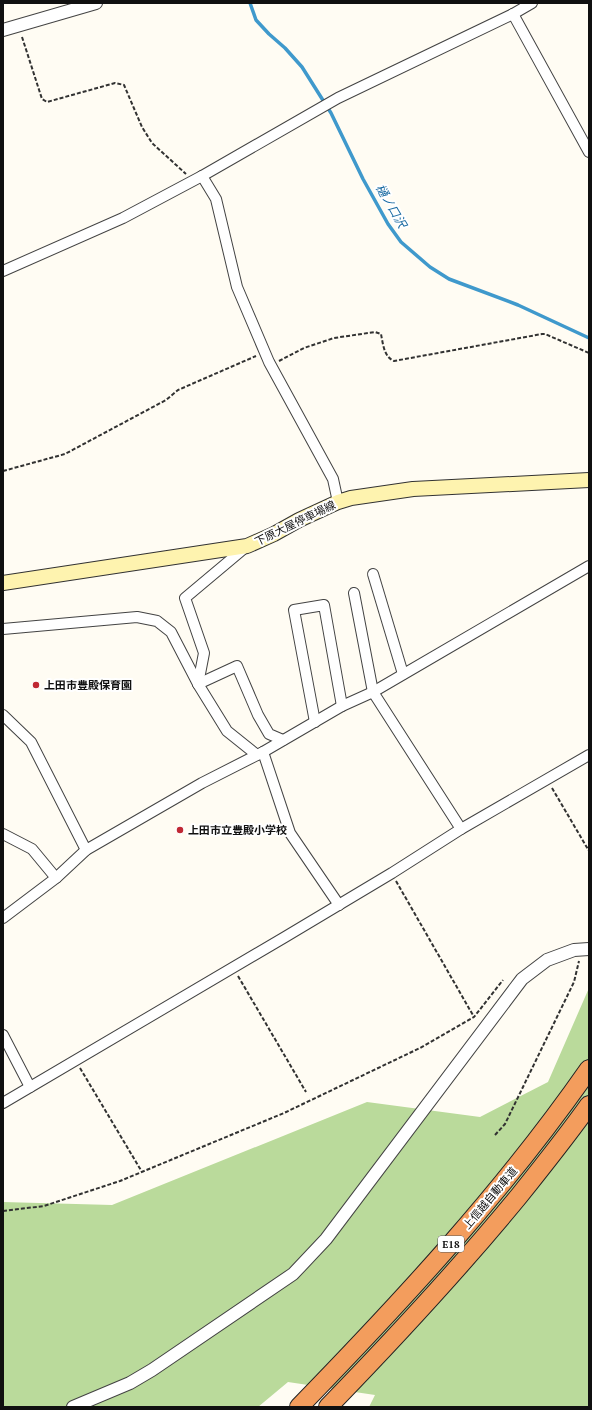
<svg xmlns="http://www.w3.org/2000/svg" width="592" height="1410" font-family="'PT Serif','Noto Sans JP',serif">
	<rect width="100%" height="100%" fill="#fffcf3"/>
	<path fill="#bada9b" d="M589,988V1407H369L375,1395L288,1382L258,1407H3V1202L112,1205L367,1102L480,1117L548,1082Z"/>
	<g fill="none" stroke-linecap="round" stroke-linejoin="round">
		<path stroke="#3f99cc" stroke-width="3.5" d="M250,3L256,20L269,34L285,48L302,67L331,113L363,179L388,224L401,242L430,267L449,279L518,305L589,338"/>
		<g stroke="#434343" stroke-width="12">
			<g id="minor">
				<path d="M513,14L589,152"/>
				<path d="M202,176L216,199L237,287L269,362L333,479L338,502"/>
				<path d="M3,271L123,218L202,176L338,98L513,14L532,3"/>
				<path d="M373,574L403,674"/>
				<path d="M354,593L373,692L461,829"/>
				<path d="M3,629L137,617L157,621L171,632L198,684L227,731L257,755"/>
				<path d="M198,684L204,653L185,598L247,546"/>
				<path d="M198,684L237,666L258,715L269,734L283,740"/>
				<path d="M3,715L31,742L86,850"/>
				<path d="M315,722L294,610L324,605L342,706"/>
				<path d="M263,752L290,833L339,905"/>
				<path d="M3,834L32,849L56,878"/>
				<path d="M3,918L56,878L86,850L202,783L263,752L342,706L373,692L589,566"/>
				<path d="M3,1035L30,1087"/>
				<path d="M3,1103L285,937L392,873L461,829L589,755"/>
			</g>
		</g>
		<g stroke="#434343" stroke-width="14">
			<g id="tertiary">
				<path d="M3,30L96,3"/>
				<path d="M73,1407L130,1383L152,1370L293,1274L326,1239L522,979L547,960L574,950L589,949"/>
			</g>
		</g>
		<g stroke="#323232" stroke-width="16">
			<path id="secondary" d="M3,583L247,546L274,534L299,520L338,502L351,498L413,489L589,480"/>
		</g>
		<g stroke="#212121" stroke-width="20">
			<g id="motorway">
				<path d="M299,1407C403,1300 504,1191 589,1069"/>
				<path d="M328,1407C394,1339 459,1269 519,1196C543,1166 567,1136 589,1105"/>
			</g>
		</g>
		<g stroke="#323232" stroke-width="2" stroke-dasharray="4 2" stroke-linecap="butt">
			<path d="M22,37L42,99L47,102L115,83L124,85L142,127L152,143L186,174"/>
			<path d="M279,361L304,348L334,338L375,332L381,334C383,344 384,357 394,361L542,334H545L589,353"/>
			<path d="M3,471L65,454L166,400L178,390L256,356"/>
			<path d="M552,788L589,851"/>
			<path d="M396,881L474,1017"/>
			<path d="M238,976L306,1092"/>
			<path d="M80,1068L142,1172"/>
			<path d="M495,1135L505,1124L574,982L579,961"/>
			<path d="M3,1211L44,1206L120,1181L284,1113L420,1048L474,1017L503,980"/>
		</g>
		<use href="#minor" stroke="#fff" stroke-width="10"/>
		<use href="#tertiary" stroke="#fff" stroke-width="12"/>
		<use href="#secondary" stroke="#fef3af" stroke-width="14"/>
		<use href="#motorway" stroke="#f39d5d" stroke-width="18"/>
	</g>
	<g fill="#c02834" stroke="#fff" stroke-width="1.5">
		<circle cx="36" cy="685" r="4"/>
		<circle cx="180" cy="830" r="4"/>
	</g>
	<g text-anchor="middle" stroke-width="4" stroke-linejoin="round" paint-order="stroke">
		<rect fill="#fff" stroke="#585858" stroke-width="1" x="438" y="1236" width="26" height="16" rx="3"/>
		<g font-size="10" font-weight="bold" fill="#101010">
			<text x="451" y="1248">E18</text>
		</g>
		<g font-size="11" fill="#101010" stroke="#fff">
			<text transform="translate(295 523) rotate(-26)" y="4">下原大屋停車場線</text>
			<text transform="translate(490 1198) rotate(-50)" y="4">上信越自動車道</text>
		</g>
		<g font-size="11" font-weight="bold" fill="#101010" stroke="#fff" text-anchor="start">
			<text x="44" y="689">上田市豊殿保育園</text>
			<text x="188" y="834">上田市立豊殿小学校</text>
		</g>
		<g font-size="12" font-style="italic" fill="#196aa2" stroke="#fff">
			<text transform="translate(391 206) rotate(60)" y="4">樋ノ口沢</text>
		</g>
	</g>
	<rect width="592" height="1410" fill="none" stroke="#101010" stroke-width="8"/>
</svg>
